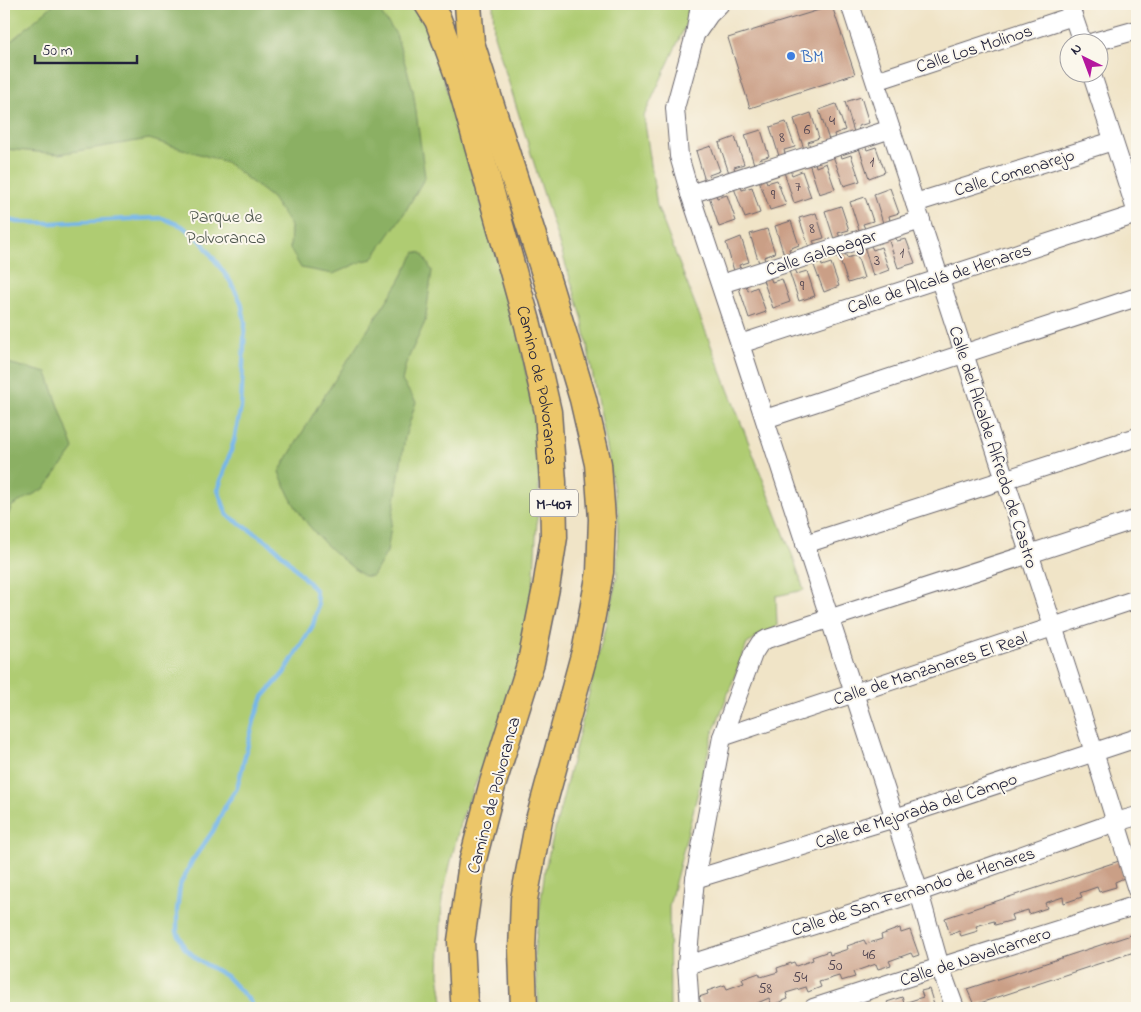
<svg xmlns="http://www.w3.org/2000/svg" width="1141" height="1012" font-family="'Indie Flower',sans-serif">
	<rect width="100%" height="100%" fill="#fbf7ec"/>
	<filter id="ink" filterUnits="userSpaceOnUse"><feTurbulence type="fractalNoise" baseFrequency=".02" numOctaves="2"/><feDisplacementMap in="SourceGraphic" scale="10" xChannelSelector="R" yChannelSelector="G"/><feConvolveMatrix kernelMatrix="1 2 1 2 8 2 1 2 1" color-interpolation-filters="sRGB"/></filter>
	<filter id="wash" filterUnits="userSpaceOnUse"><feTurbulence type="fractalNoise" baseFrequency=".0096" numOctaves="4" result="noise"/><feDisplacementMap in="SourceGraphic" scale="20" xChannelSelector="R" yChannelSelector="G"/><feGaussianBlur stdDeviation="1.12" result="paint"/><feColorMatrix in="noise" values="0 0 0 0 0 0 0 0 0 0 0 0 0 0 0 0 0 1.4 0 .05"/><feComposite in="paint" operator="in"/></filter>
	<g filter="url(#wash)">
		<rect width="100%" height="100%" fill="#f0e4c7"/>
		<g fill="#afcc72" stroke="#687756">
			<path d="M4,4H412L428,28L476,186L518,331L541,451L531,625L505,711L461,820L442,898L439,974L444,1008H4Z"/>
			<path d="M493,4H692L694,7L644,116L657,206L793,557L804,590L776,596L777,626L747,644L713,733L669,906L670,1008H539L534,954L545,869L589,694L617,577L618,513L582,317L494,35Z"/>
		</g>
		<g fill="#8bb064" stroke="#566950">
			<path d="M54,4H374L396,34L413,90L425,177L405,212L372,259L363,261L333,274L301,268L290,249L291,226L272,198L226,162L149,139L59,154L4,149V47Z"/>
			<path d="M415,252L422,253L432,271L425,322L406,363L402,381L416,402L405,437L387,552L373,576H364C336,556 312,534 294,504C288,495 284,483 279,472L321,401L399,282Z"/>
			<path d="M4,362L47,373L74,449L45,488L12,506L4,524Z"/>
		</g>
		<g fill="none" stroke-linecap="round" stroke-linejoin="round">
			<path stroke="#74b6e9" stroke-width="4.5" d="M4,219L18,222L52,223L128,219L162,218L182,226L201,241L230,281L241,302L245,322L241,407L234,441L218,490L227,515L270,543L284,556L315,590L318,606L313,625L284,673L263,697L255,717L237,788L226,805L213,831L192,861L180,885L177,911V931L184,947L198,960L226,976L250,1001L252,1008"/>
		</g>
		<g id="blocks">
			<g fill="#ca9f86">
				<path d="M832,6L855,74L750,108L728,38Z"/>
				<path d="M861,97L869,123L858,126L859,130L854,132L845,102Z"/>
				<path d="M836,104L845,130L834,134L835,138L829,140L819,110Z"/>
				<path d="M811,113L819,138L808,142L810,146L804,149L794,119Z"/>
				<path d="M786,122L795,147L784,150L785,154L779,156L770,127Z"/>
				<path d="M761,130L769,156L759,159L760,162L754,164L745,135Z"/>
				<path d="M735,137L744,164L734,167L735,171L729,173L719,143Z"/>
				<path d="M865,145L867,150L876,147L885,172L869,178L859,148Z"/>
				<path d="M711,146L720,171L709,175L710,179L705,181L696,151Z"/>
				<path d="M840,153L842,158L851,155L860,181L844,186L833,156Z"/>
				<path d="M815,162L816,167L826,163L835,189L819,194L809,163Z"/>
				<path d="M790,170L792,175L802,171L811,197L794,203L784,172Z"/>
				<path d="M765,178L767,183L777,180L786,205L770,210L759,180Z"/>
				<path d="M741,186L742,190L752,187L760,213L745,218L734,188Z"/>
				<path d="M890,188L899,213L889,216L890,221L883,223L874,194Z"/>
				<path d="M716,194L717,198L727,195L736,221L719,227L709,196Z"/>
				<path d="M865,197L873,221L863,224L865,229L859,230L850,202Z"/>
				<path d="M841,206L849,230L838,233L840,237L834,239L825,211Z"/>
				<path d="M816,213L824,238L813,241L815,245L809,247L799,218Z"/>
				<path d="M791,221L799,245L789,249L790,253L784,255L775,226Z"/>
				<path d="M767,229L775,253L764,257L765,261L759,263L750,234Z"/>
				<path d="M895,236L897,241L906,239L915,263L898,268L888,238Z"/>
				<path d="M741,237L749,262L739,265L740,269L734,271L726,243Z"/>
				<path d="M870,244L873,250L881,247L889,270L873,276L864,246Z"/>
				<path d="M845,253L847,258L857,255L864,278L848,283L838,255Z"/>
				<path d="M821,261L822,266L831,263L839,286L824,292L813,263Z"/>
				<path d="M795,269L797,274L807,271L815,296L799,301L789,271Z"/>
				<path d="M770,277L772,282L782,279L790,302L773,308L763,280Z"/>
				<path d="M746,285L748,291L757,287L766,312L749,318L739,288Z"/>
				<path d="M1119,861L1124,878L1115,882L1116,887L1099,892L1097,887L1080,893L1082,897L1064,903L1063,897L1045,903L1047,908L1029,914L1028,910L1011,915L1013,920L995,925L994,921L976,926L978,931L961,936L959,931L950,935L945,918Z"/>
				<path d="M900,928L901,933L910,930L919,955L913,957L911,953L889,961L891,965L878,969L876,964L853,972L855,977L841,981L839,976L819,982L821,987L808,992L806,987L786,993L788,999L772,1005L769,998L753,1005V1008H703L699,997L708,994L707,991L725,985L727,989L744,983L742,979L759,973L761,977L778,972L777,968L794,962L796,966L813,960L812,957L829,951L830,955L848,949L847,946L864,940L866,944L882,939L881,935Z"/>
				<path d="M1137,933V951L974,1005L967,989Z"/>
				<path d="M929,989L935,1008H890L887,1002L902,997L904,1003L923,997L921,991Z"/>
			</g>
		</g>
	</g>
	<g filter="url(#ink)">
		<use href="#blocks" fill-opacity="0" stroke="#6a666c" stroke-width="1"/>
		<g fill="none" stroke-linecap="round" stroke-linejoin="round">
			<g stroke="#6a666c" stroke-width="20">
				<g id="minor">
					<path d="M700,4L695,35L675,108L679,156L690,194L740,344L919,892L940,967L955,1008"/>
					<path d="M850,4L1094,752L1137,890"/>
					<path d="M1069,4L1082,42"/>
					<path d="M698,31L709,15L720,4"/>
					<path d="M1094,42L1137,30"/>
					<path d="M1091,72L1137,213"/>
					<path d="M876,81L1073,16"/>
					<path d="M690,194L891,129"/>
					<path d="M915,203L1113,141"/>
					<path d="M721,284L921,220"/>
					<path d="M740,344L1137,214"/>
					<path d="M765,419L1137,297"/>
					<path d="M805,544L1137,437"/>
					<path d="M722,737L1137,599"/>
					<path d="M695,879L895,818L1137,738"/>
					<path d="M687,965L919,892L1116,822L1137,816"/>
					<path d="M690,1008L687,965L695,879L722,737L753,654L760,643L767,639L810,625L1137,519"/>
					<path d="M813,1008L940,967L1137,905"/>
				</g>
			</g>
			<g stroke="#6a666c" stroke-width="29">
				<g id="highway">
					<path id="s1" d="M428,4L438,20L458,75L528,325L548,412L553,482L554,537L546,588L531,662L492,786L472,863L461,941L464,999L466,1008"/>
					<path d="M468,4L471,43L550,289L583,399L598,464L602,519L600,572L586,648L539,820L524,899L522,951L524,1008"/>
				</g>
			</g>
			<use href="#minor" stroke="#fff" stroke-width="18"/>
			<use href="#highway" stroke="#ecc669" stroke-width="26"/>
		</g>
	</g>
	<circle fill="#3f7fe0" stroke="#fbf7ec" stroke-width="2" cx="791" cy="56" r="5"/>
	<g text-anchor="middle" stroke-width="4" stroke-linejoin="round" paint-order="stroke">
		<g font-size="15" fill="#4c414e">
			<text x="832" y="125">4</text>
			<text x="807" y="134">6</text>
			<text x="782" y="142">8</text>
			<text x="872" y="166">1</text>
			<text x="798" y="191">7</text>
			<text x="773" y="199">9</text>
			<text x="812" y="233">8</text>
			<text x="902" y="257">1</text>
			<text x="877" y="265">3</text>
			<text x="802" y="290">9</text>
			<text x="869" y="959">46</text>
			<text x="835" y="970">50</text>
			<text x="800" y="982">54</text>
			<text x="765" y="993">58</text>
		</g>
		<rect fill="#fbf7ec" stroke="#636270" stroke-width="1" x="530" y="489.5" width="48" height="27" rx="4"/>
		<g font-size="16" font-weight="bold" fill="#22223b">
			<text x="554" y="509">M-407</text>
		</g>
		<g font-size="18" fill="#22223b" stroke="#fbf7ec">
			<text transform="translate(974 48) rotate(-18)" y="6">Calle Los Molinos</text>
			<text transform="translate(1014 172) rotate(-17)" y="6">Calle Comenarejo</text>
			<text transform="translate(821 252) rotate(-18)" y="6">Calle Galapagar</text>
			<text transform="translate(939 278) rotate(-18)" y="6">Calle de Alcalá de Henares</text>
			<text dy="6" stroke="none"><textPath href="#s1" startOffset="398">Camino de Polvoranca</textPath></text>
			<text transform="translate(994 447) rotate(72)" y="6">Calle del Alcalde Alfredo de Castro</text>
			<text transform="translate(930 668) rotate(-18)" y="6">Calle de Manzanares El Real</text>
			<text transform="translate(493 795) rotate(-75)" y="6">Camino de Polvoranca</text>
			<text transform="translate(916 810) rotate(-18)" y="6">Calle de Mejorada del Campo</text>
			<text transform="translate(913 891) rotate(-18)" y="6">Calle de San Fernando de Henares</text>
			<text transform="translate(975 956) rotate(-18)" y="6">Calle de Navalcarnero</text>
		</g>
		<g font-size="18" fill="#366cbe" stroke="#fbf7ec" text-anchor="start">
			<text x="801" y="62">BM</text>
		</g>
		<g font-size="18" fill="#4c554c" stroke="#fbf7ec">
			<text x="226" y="222">Parque de<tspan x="226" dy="21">Polvoranca</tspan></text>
		</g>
	</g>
	<rect width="1141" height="1012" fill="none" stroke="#fbf7ec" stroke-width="20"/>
	<g transform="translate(1084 58) rotate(318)"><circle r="24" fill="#fbf7ec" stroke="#a4a2a5"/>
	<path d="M0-4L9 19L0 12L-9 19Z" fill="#b5179e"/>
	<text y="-8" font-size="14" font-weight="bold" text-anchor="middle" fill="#22223b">N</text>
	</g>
	<path d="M35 55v8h102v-8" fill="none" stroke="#22223b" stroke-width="2.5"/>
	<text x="42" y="55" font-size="15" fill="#22223b" stroke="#fbf7ec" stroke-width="4" paint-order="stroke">50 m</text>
</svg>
